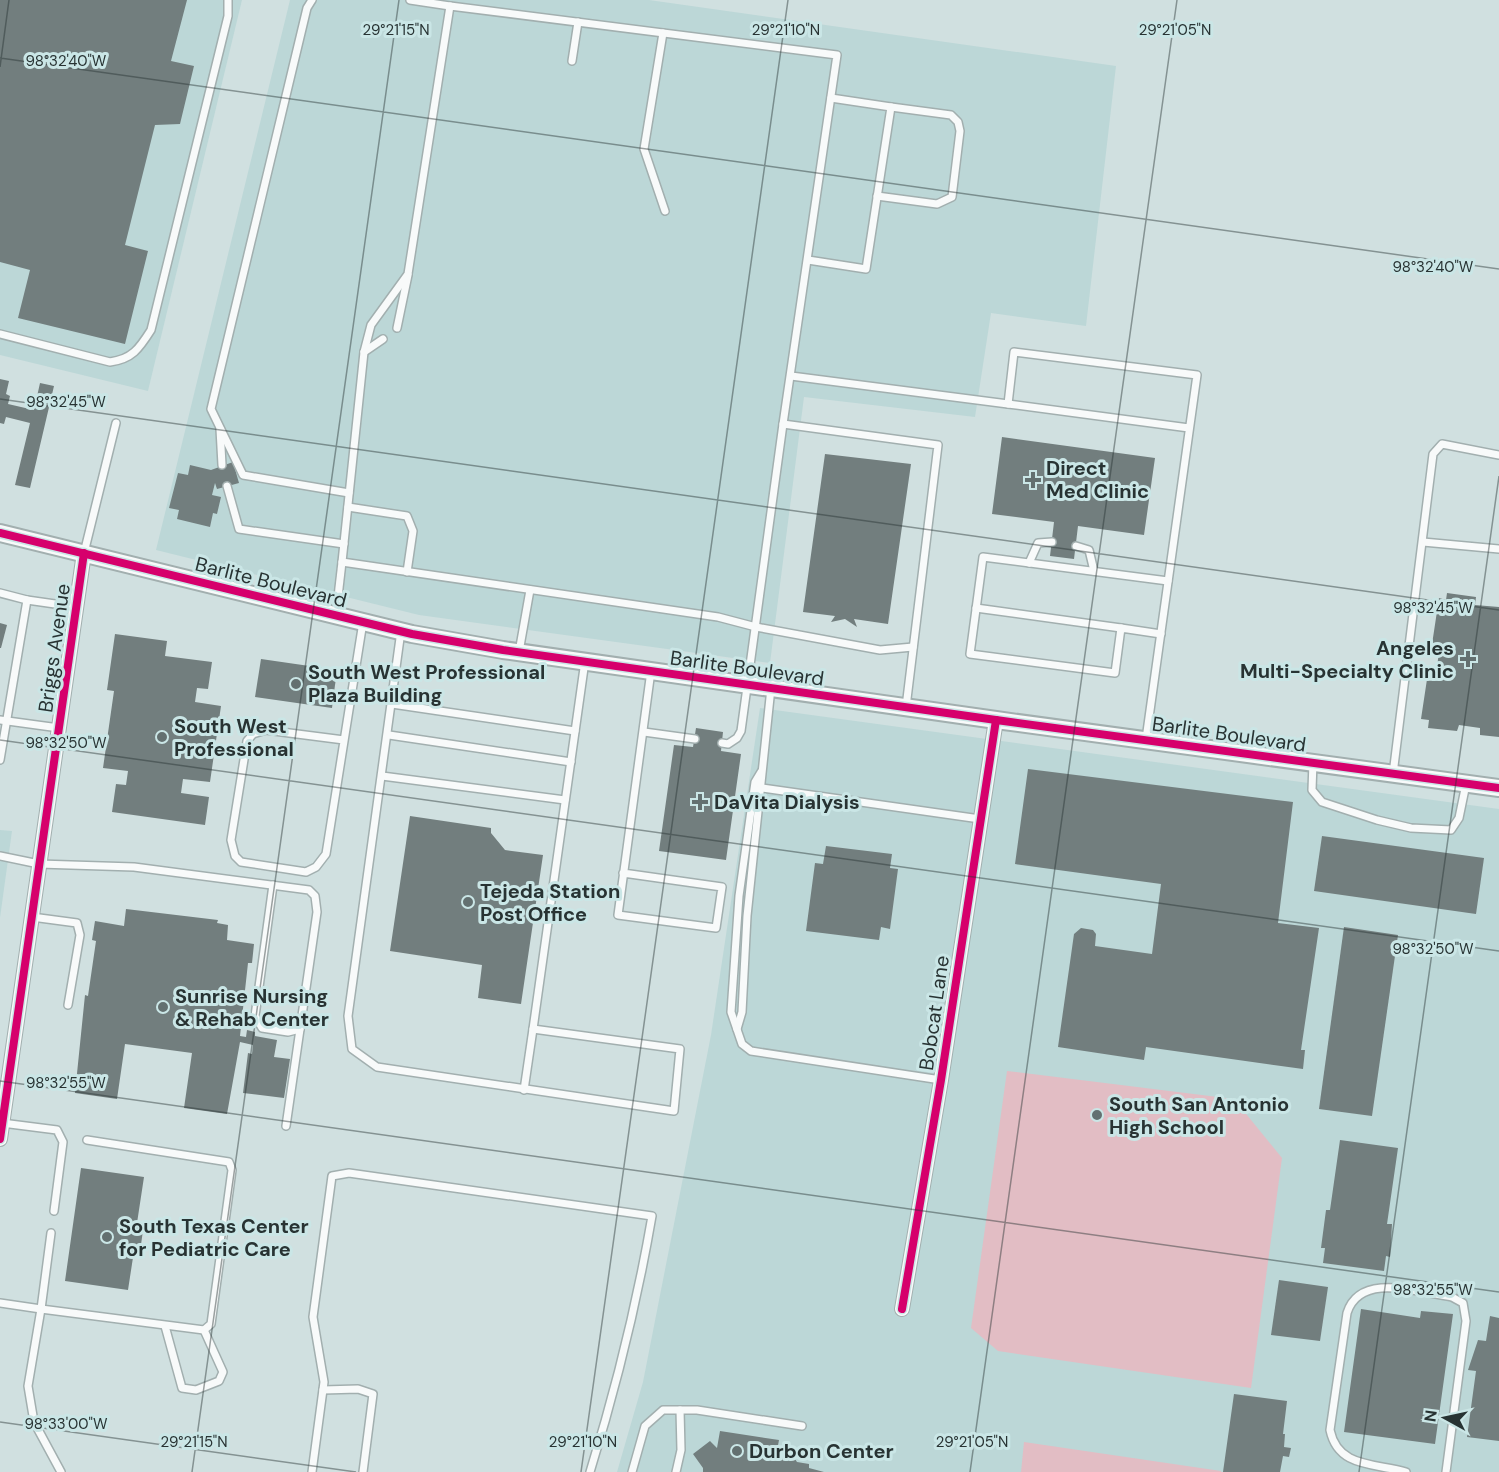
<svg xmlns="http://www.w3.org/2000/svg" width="1499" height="1472" font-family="'DM Sans',sans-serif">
	<rect width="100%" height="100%" fill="#d0e0e0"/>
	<g fill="#bcd7d7">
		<path d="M0,0H242L148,391L0,355Z"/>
		<path d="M290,0H649L1116,66L1086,326L991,313L975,417L804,397L770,663L419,615L156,550Z"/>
		<path d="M760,708L1499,809V1472H617L643,1382L711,1035Z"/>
		<path d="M0,830L12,831L0,918Z"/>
	</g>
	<g fill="#e2bdc4">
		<path d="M1007,1071L1234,1099L1282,1158L1251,1388L998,1351L971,1328Z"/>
		<path d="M1024,1442L1221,1471V1472H1021Z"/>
	</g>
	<g fill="#727e7e">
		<path d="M0,0H187L171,61L194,66L180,124L155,125L125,245L148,251L125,344L18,318L30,270L0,262Z"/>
		<path d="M0,379L9,381L6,394L10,396L8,404L34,410L40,383L54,386L30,488L15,485L30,423L6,417L4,424L0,423Z"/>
		<path d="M1002,437L1155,458L1144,535L1078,526L1074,559L1050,556L1054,522L992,514Z"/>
		<path d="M825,454L911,464L888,624L854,619L857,627L845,619L831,622L835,616L803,612Z"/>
		<path d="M233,462L239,483L217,489L215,483L212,495L221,497L217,514L213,513L210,527L177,519L179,510L169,508L178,473L188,475L190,465L211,470Z"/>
		<path d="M1447,593L1476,597L1475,605L1499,607V737L1480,735V728L1459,725L1457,731L1428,728L1429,720L1421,719L1429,666L1437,667L1439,652L1431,651L1439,598L1446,600Z"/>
		<path d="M0,623L7,625L1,648H0Z"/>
		<path d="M115,634L167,641L165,656L212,662L208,689L197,688L195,702L221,706L210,782L183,779L181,793L209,797L205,825L112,812L116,784L126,785L128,771L103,768L114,691L107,690Z"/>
		<path d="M261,659L337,670L332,708L255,697Z"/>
		<path d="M696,728L723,732L721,751L741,754L726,860L659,851L674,745L693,747Z"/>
		<path d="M1028,769L1293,802L1278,923L1319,928L1301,1050H1305L1303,1069L1146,1047L1144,1060L1058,1047L1074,934L1081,928L1093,930L1096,934L1095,946L1152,954L1161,884L1015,864Z"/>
		<path d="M410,816L491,828V833L505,850L543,855L521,1004L478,998L482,965L390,951Z"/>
		<path d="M1322,836L1484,858L1476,914L1314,891Z"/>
		<path d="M826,846L892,854L890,868L898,869L890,929L881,927L879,940L806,931L815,863L823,864Z"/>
		<path d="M126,909L218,920L217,923L228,925L227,940L254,944L252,963H248L240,1036L246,1037L247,1030L255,1032V1036L277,1040L274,1057L290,1059L284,1098L243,1093L248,1053L252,1054L253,1045L240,1042L227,1114L184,1108L192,1053L125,1044L117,1099L75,1093L85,995L88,996L96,941L92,940L95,921L124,926Z"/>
		<path d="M1344,927L1398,935L1372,1116L1319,1109Z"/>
		<path d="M1340,1140L1398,1148L1387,1224H1392L1390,1257L1386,1256L1384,1271L1323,1263L1325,1248H1321L1326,1210H1330Z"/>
		<path d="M81,1168L144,1177L137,1223H144L140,1252L134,1251L128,1290L65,1281Z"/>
		<path d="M1279,1280L1328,1287L1320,1341L1271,1335Z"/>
		<path d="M1361,1309L1420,1318L1421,1311L1453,1314L1435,1444L1344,1432Z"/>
		<path d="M1490,1316L1499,1318V1441L1467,1437L1476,1371L1468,1370L1478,1340L1486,1341Z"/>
		<path d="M1234,1394L1287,1401L1283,1434H1285L1284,1447L1291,1448L1289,1457L1283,1456L1280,1472H1223Z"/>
		<path d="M720,1431L779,1440L776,1456L795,1459L797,1462L809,1464V1468L824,1472H703V1468L693,1454L710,1441L717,1448Z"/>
	</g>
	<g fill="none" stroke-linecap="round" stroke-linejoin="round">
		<g stroke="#a2afaf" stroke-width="10">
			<g id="service">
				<path d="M312,0L307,8L211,409L243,475L349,493"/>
				<path d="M410,0L450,6"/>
				<path d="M663,33L644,149L665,211"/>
				<path d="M572,61L578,22"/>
				<path d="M877,196L937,204L952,197L960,131L958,122L951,115L891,107"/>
				<path d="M808,260L866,269L891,107L831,98"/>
				<path d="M397,328L408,275"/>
				<path d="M0,334L110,362C132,359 139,349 151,330L228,16V0"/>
				<path d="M364,352L383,339"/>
				<path d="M791,376L1008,404"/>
				<path d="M783,424L837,55L450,6L408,274L371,325L364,352L342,562L718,617L756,627L880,650L913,647"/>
				<path d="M220,429L222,465"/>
				<path d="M227,486L239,529L344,544"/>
				<path d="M348,507L407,516L413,531L407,572"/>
				<path d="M1423,542L1499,549"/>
				<path d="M1076,546L1089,550L1094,571"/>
				<path d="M84,553L116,423"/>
				<path d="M1029,563L1038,543L1052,542"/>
				<path d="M0,593L27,600L0,760"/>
				<path d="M27,600L76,607"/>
				<path d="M976,608L1121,628"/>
				<path d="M336,614L342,562"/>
				<path d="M401,631L348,1016L352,1049L377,1067L674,1111L680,1049L533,1029L585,661"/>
				<path d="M1161,634L1121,628L1115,673L970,654L983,557L1168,581"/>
				<path d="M519,652L530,590"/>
				<path d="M392,704L575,731"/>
				<path d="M0,720L59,728"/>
				<path d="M644,732L695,739"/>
				<path d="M389,735L571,762"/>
				<path d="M1146,739L1197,375L1014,352L1008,404L1189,428"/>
				<path d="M344,740L266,730L253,734L247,741L231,840L235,856L241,862L306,872L316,867L326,854L363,622"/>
				<path d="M722,743L728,744L737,738L741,731L783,424L938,445L906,707"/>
				<path d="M1313,762L1312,790L1322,802L1377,820L1411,828L1451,830L1459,818L1466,784"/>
				<path d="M761,772L755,782L739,896L731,1012L742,1044L751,1051L941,1080"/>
				<path d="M1393,774L1433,454L1442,444L1499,455"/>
				<path d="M382,776L565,800"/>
				<path d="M762,788L980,819"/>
				<path d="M0,856L39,864L134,867L309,890L315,896L317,912L286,1126"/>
				<path d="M623,873L722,887L716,928L618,915L651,671"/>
				<path d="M273,885L255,1016L262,1028L288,1032L300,1029"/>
				<path d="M32,917L77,923L80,935L68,1005"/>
				<path d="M737,1029L742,1012L747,916L771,688"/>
				<path d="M524,1090L533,1029"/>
				<path d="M2,1123L57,1130L63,1142L54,1211"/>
				<path d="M51,1233L41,1309L204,1330L211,1324L232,1170L229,1162L87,1140"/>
				<path d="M0,1303L41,1309L28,1386L34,1422L61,1472"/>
				<path d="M165,1326L182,1388L196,1390L219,1381L223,1372L204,1330"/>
				<path d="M323,1390L358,1389L373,1394L363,1472"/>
				<path d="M312,1472L324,1382L313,1317L332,1176L349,1173L652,1216C637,1303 616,1388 590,1472"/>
				<path d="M632,1472L645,1426L663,1410H697L802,1426"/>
				<path d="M676,1472L681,1450L680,1410"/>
				<path d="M1406,1472C1374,1463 1338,1468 1330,1430L1347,1313C1360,1271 1420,1293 1452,1297L1463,1303L1466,1321L1446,1472"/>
			</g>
		</g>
		<g stroke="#a2afaf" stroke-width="16">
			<g id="minor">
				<path d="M0,1139L84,553"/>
				<path d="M902,1309L941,1080L996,720"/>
			</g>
		</g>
		<g stroke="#a2afaf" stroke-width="20">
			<path id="tertiary" d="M0,533L412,634L503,650L996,720L1499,788"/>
		</g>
		<use href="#service" stroke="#f8fafa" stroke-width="7"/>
		<use href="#minor" stroke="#f8fafa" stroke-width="14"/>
		<use href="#tertiary" stroke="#f8fafa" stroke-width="16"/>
		<g stroke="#cae6e6" stroke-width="11">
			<g id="cycleway">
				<path d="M0,533L412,634L503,650L996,720L1499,788"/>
				<path d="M0,1139L84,553"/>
				<path d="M902,1309L941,1080L996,720"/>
			</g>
		</g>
		<use href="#cycleway" stroke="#d6006c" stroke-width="8"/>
	</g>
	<path fill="none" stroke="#283333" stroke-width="1.5" stroke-opacity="0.45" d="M0,58L1499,269M0,67L9,0M0,399L1499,610M0,740L1499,951M0,1081L1499,1292M0,1422L356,1472M192,1472L399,0M581,1472L788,0M970,1472L1177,0M1359,1472L1499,476"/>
	<g fill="#637070" stroke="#cae6e6" stroke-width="2">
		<path d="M1030 471h6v6h6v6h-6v6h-6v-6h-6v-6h6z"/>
		<path d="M1465 650h6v6h6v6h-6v6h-6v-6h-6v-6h6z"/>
		<circle cx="296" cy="684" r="6"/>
		<circle cx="162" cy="737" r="6"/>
		<path d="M697 793h6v6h6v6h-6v6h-6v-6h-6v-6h6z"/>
		<circle cx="468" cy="902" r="6"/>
		<circle cx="163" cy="1007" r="6"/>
		<circle cx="1097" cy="1115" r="6"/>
		<circle cx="107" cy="1237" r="6"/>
		<circle cx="737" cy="1451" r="6"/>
	</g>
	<g text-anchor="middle" stroke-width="6" stroke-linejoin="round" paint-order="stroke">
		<g font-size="20" font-weight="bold" fill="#283333" stroke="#cae6e6" text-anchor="start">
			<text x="1046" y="475">Direct<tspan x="1046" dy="23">Med Clinic</tspan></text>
			<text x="1454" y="655" text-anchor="end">Angeles<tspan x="1454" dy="23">Multi-Specialty Clinic</tspan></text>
			<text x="308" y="679">South West Professional<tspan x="308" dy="23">Plaza Building</tspan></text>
			<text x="174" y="733">South West<tspan x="174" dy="23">Professional</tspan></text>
			<text x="714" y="809">DaVita Dialysis</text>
			<text x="480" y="898">Tejeda Station<tspan x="480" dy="23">Post Office</tspan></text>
			<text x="175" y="1003">Sunrise Nursing<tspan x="175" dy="23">&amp; Rehab Center</tspan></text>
			<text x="1109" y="1111">South San Antonio<tspan x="1109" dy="23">High School</tspan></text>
			<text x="119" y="1233">South Texas Center<tspan x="119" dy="23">for Pediatric Care</tspan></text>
			<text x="749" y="1458">Durbon Center</text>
		</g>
		<g font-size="20" fill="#283333" stroke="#cae6e6">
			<text transform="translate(271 582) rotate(14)" y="7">Barlite Boulevard</text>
			<text transform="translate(54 648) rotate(-82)" y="7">Briggs Avenue</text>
			<text transform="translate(747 668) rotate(8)" y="7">Barlite Boulevard</text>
			<text transform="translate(1229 734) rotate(8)" y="7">Barlite Boulevard</text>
			<text transform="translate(934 1013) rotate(-82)" y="7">Bobcat Lane</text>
		</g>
	</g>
	<g font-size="15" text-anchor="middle" fill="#283333" stroke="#cae6e6" stroke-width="6" stroke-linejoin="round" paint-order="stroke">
		<text x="396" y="35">29°21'15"N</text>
		<text x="786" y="35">29°21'10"N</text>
		<text x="1175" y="35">29°21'05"N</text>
		<text x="66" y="66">98°32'40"W</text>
		<text x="1433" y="272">98°32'40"W</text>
		<text x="66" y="407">98°32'45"W</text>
		<text x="1433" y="613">98°32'45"W</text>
		<text x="66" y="748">98°32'50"W</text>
		<text x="1433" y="954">98°32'50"W</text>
		<text x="66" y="1088">98°32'55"W</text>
		<text x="1433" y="1295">98°32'55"W</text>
		<text x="66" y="1429">98°33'00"W</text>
		<text x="194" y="1447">29°21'15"N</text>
		<text x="583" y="1447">29°21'10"N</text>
		<text x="972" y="1447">29°21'05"N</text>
	</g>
	<g transform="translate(1445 1418) rotate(278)" stroke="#cae6e6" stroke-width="4.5" paint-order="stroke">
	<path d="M0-4.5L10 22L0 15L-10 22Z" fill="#283333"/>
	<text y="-9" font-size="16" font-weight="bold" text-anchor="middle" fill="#283333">N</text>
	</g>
</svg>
